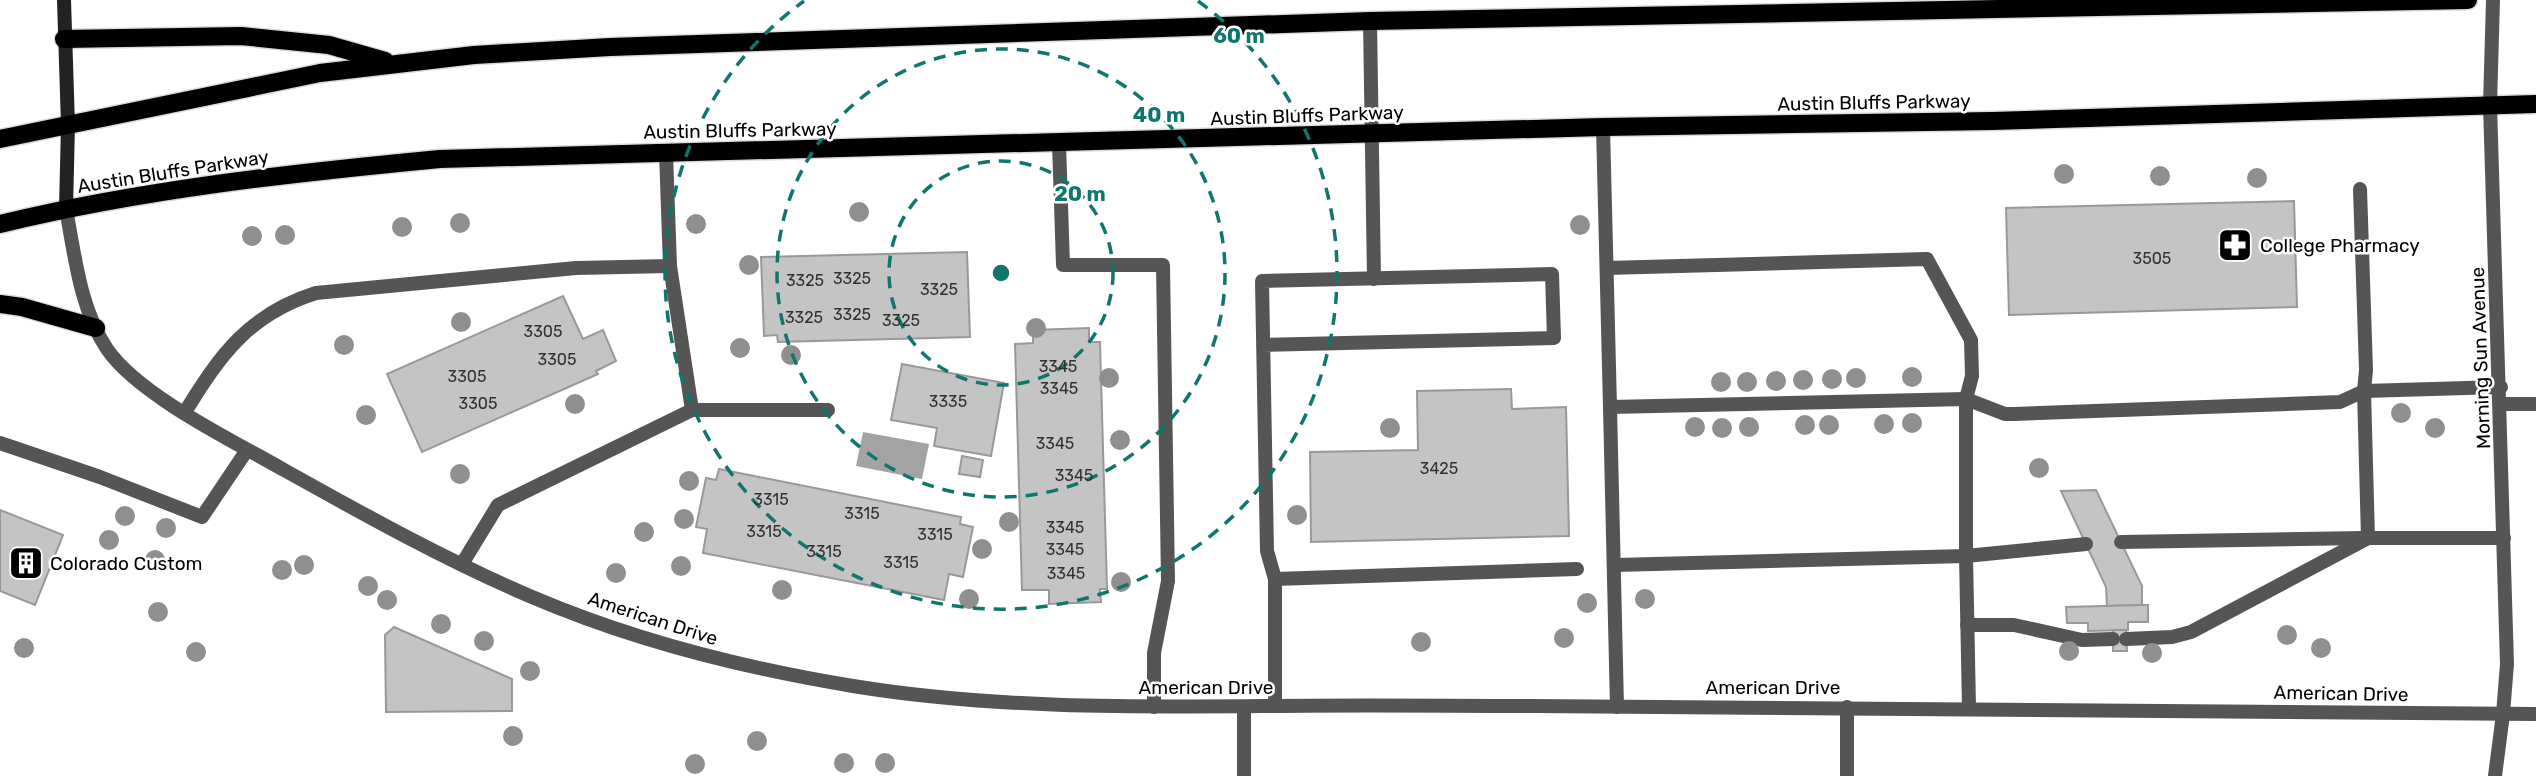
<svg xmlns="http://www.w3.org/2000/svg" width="2536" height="776" font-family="Rubik,sans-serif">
	<rect width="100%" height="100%" fill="#fff"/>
	<path fill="#a3a3a3" d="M863,432L929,444L922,479L856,466Z"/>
	<g fill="#c4c4c4" stroke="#999" stroke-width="2">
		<path d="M2294,201L2297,307L2009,315L2006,208Z"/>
		<path d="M967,252L970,337L778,342L777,335L764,336L761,257Z"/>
		<path d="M563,296L583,339L603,330L616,361L596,371L598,374L422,452L387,374Z"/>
		<path d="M1089,328V342H1100L1107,589H1100L1101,602L1049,604V590H1022L1015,344L1033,343V330Z"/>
		<path d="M902,364L1004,383L991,456L934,446L937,428L891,420Z"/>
		<path d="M1511,389L1512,409L1566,407L1569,536L1311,542L1310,452L1418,450L1417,391Z"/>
		<path d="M962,456L983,460L980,477L959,474Z"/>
		<path d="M719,469L961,517L960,524L973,527L963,577L949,574L944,600L703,553L707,529L696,527L706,478L716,480Z"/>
		<path d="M2096,490L2142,586V605L2107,606L2106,587L2061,491Z"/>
		<path d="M0,510L63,535L35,605L0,591Z"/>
		<path d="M2142,605H2148V622H2128V630L2088,631V623H2067L2066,607Z"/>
		<path d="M394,627L512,679V711L386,712L385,635Z"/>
		<path d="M2113,630H2126L2127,651H2113Z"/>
	</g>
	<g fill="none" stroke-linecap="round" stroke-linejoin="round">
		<g stroke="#dbdbdb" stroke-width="21">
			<g id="primary">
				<path d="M64,39L241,36L329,45L385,61"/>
				<path d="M0,139L320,73L474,55L610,47L1370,21L2468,0"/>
				<path d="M0,224C144,189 293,173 440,159L1603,127L1992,121L2536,104"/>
				<path d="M0,304L22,307L96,328"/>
			</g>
		</g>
		<g stroke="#555" stroke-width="14">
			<path d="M1370,21L1374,279"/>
			<path d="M1603,127L1610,407L1966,399L2005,414H2014L2340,402L2364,391L2501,387"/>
			<path d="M1059,143L1063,265H1163L1168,581L1154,653V707"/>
			<path d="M2360,189L2366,370L2364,391L2368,538H2504"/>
			<path d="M1607,268L1927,259L1971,340L1972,376L1966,399V556L1615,565"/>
			<path d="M1263,345L1554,338L1552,274L1262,281L1267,551L1275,579V706"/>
			<path d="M2501,404H2536"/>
			<path d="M1610,407L1617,707"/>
			<path d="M0,443L100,477L202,517L247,450"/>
			<path d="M2121,542L2363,538"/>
			<path d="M1275,579L1577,569"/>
			<path d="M1967,625H2014L2082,640L2113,639"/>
			<path d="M2126,639L2172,637L2191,632L2368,538"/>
			<path d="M1244,707V776"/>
			<path d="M1969,708L1966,556L2086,544"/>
			<path d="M1847,776V707"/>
			<path d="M2495,776L2503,714"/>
		</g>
		<g stroke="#555" stroke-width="14">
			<path d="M2493,0L2490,105L2507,664L2503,714"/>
			<path d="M666,153L670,266L692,410"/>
			<path d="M66,209C75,257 80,308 107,349C135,390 215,432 259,456C349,506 438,557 532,597C635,641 743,668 853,686C994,709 1138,707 1280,706C1365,705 1449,706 1534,706C1868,707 2202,713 2536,714"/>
			<path d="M185,412C220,355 249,314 316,293L576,268L670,266"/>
			<path d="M462,564L498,505L692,410H828"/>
		</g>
		<path stroke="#222" stroke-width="14" d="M64,0L68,125L66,209"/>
		<use href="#primary" stroke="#000" stroke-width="18"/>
	</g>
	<g fill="#8f8f8f">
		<circle cx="2064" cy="174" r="10"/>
		<circle cx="2160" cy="176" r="10"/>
		<circle cx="2257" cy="178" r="10"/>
		<circle cx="859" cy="212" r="10"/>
		<circle cx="460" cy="223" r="10"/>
		<circle cx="696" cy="224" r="10"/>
		<circle cx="1580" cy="225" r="10"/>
		<circle cx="402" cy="227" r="10"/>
		<circle cx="285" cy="235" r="10"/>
		<circle cx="252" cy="236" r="10"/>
		<circle cx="749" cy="265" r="10"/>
		<circle cx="461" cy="322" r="10"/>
		<circle cx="1036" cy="328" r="10"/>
		<circle cx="344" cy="345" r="10"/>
		<circle cx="740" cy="348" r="10"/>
		<circle cx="791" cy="355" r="10"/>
		<circle cx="1912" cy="377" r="10"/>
		<circle cx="1109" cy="378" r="10"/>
		<circle cx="1856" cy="378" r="10"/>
		<circle cx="1832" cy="379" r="10"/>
		<circle cx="1803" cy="380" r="10"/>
		<circle cx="1776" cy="381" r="10"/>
		<circle cx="1721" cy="382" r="10"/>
		<circle cx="1747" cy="382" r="10"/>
		<circle cx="575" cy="404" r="10"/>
		<circle cx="2401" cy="413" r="10"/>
		<circle cx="366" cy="415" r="10"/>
		<circle cx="1912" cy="423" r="10"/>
		<circle cx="1884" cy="424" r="10"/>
		<circle cx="1805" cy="425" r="10"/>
		<circle cx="1829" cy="425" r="10"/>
		<circle cx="1695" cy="427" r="10"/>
		<circle cx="1749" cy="427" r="10"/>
		<circle cx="1390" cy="428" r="10"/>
		<circle cx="1722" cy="428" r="10"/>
		<circle cx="2435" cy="428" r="10"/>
		<circle cx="1120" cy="440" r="10"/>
		<circle cx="2039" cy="468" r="10"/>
		<circle cx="460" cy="474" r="10"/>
		<circle cx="689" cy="481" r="10"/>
		<circle cx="1297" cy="515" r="10"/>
		<circle cx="125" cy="516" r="10"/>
		<circle cx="684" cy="519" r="10"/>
		<circle cx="1009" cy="522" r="10"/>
		<circle cx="166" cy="528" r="10"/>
		<circle cx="644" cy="532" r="10"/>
		<circle cx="109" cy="540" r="10"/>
		<circle cx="982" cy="549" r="10"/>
		<circle cx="155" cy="560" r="10"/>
		<circle cx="304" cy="565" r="10"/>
		<circle cx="681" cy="566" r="10"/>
		<circle cx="282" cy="570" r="10"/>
		<circle cx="616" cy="573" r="10"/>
		<circle cx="1121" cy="582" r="10"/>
		<circle cx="368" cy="586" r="10"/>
		<circle cx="782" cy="590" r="10"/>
		<circle cx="969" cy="599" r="10"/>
		<circle cx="1645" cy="599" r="10"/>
		<circle cx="387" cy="600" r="10"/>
		<circle cx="1587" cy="603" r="10"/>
		<circle cx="158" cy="612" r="10"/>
		<circle cx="441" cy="624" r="10"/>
		<circle cx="2287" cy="635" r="10"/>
		<circle cx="1564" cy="638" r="10"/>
		<circle cx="484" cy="641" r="10"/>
		<circle cx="1421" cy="642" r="10"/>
		<circle cx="24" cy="648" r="10"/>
		<circle cx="2321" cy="648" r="10"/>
		<circle cx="2069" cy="651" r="10"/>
		<circle cx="196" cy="652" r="10"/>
		<circle cx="2152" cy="653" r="10"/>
		<circle cx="530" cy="671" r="10"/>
		<circle cx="513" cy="736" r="10"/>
		<circle cx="757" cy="741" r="10"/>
		<circle cx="844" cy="763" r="10"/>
		<circle cx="885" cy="763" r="10"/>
		<circle cx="695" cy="764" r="10"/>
	</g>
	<g fill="none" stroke="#0f766e" stroke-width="3.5" stroke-dasharray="12 9">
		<circle cx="1001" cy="273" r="112"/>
		<circle cx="1001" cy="273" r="224"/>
		<path d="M1198 1A336 336 0 1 1 804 1"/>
	</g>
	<defs>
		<g id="pharmacy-square" transform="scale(1.75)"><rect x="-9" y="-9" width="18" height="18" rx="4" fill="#000" stroke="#fff"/><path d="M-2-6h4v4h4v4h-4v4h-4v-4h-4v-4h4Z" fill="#fff"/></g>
		<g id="building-square" transform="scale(1.75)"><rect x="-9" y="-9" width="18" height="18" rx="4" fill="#000" stroke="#fff"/><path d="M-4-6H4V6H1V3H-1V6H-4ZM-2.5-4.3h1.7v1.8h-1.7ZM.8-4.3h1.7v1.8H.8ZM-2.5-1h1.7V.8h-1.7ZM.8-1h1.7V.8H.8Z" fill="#fff"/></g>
	</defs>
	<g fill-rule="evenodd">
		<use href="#pharmacy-square" x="2235" y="245"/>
		<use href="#building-square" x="26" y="563"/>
	</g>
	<g text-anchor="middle" stroke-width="5" stroke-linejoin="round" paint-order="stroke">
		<g font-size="16" fill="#313131">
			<text x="2152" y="264">3505</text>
			<text x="852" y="284">3325</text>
			<text x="805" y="286">3325</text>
			<text x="939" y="295">3325</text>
			<text x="852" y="320">3325</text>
			<text x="804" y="323">3325</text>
			<text x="901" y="326">3325</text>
			<text x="543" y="337">3305</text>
			<text x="557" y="365">3305</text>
			<text x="1058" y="372">3345</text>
			<text x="467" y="382">3305</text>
			<text x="1059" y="394">3345</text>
			<text x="948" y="407">3335</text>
			<text x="478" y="409">3305</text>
			<text x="1055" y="449">3345</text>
			<text x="1439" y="474">3425</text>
			<text x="1074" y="481">3345</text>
			<text x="771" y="505">3315</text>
			<text x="862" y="519">3315</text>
			<text x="1065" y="533">3345</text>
			<text x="764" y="537">3315</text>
			<text x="935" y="540">3315</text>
			<text x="1065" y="555">3345</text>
			<text x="824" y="557">3315</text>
			<text x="901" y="568">3315</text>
			<text x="1066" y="579">3345</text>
		</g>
		<g font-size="19" fill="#000" stroke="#fff">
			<text transform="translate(1874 102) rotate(-1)" y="7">Austin Bluffs Parkway</text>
			<text transform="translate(1307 115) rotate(-2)" y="7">Austin Bluffs Parkway</text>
			<text transform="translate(740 130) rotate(-1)" y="7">Austin Bluffs Parkway</text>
			<text transform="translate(173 171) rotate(-9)" y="7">Austin Bluffs Parkway</text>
			<text transform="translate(2480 358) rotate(-92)" y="7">Morning Sun Avenue</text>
			<text transform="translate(653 618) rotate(18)" y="7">American Drive</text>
			<text x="1206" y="694">American Drive</text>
			<text x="1773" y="694">American Drive</text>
			<text transform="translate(2341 693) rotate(1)" y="7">American Drive</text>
		</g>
		<g font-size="19" fill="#000" stroke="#fff" text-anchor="start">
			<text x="2260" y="252">College Pharmacy</text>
			<text x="50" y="570">Colorado Custom</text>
		</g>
	</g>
	<circle cx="1001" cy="273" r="10" fill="#0f766e" stroke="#fff" stroke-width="3.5"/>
	<g font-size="21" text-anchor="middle" font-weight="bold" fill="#0f766e" stroke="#fff" stroke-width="5" stroke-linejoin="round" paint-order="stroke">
		<text x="1239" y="43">60 m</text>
		<text x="1159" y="122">40 m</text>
		<text x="1080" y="201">20 m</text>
	</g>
</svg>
